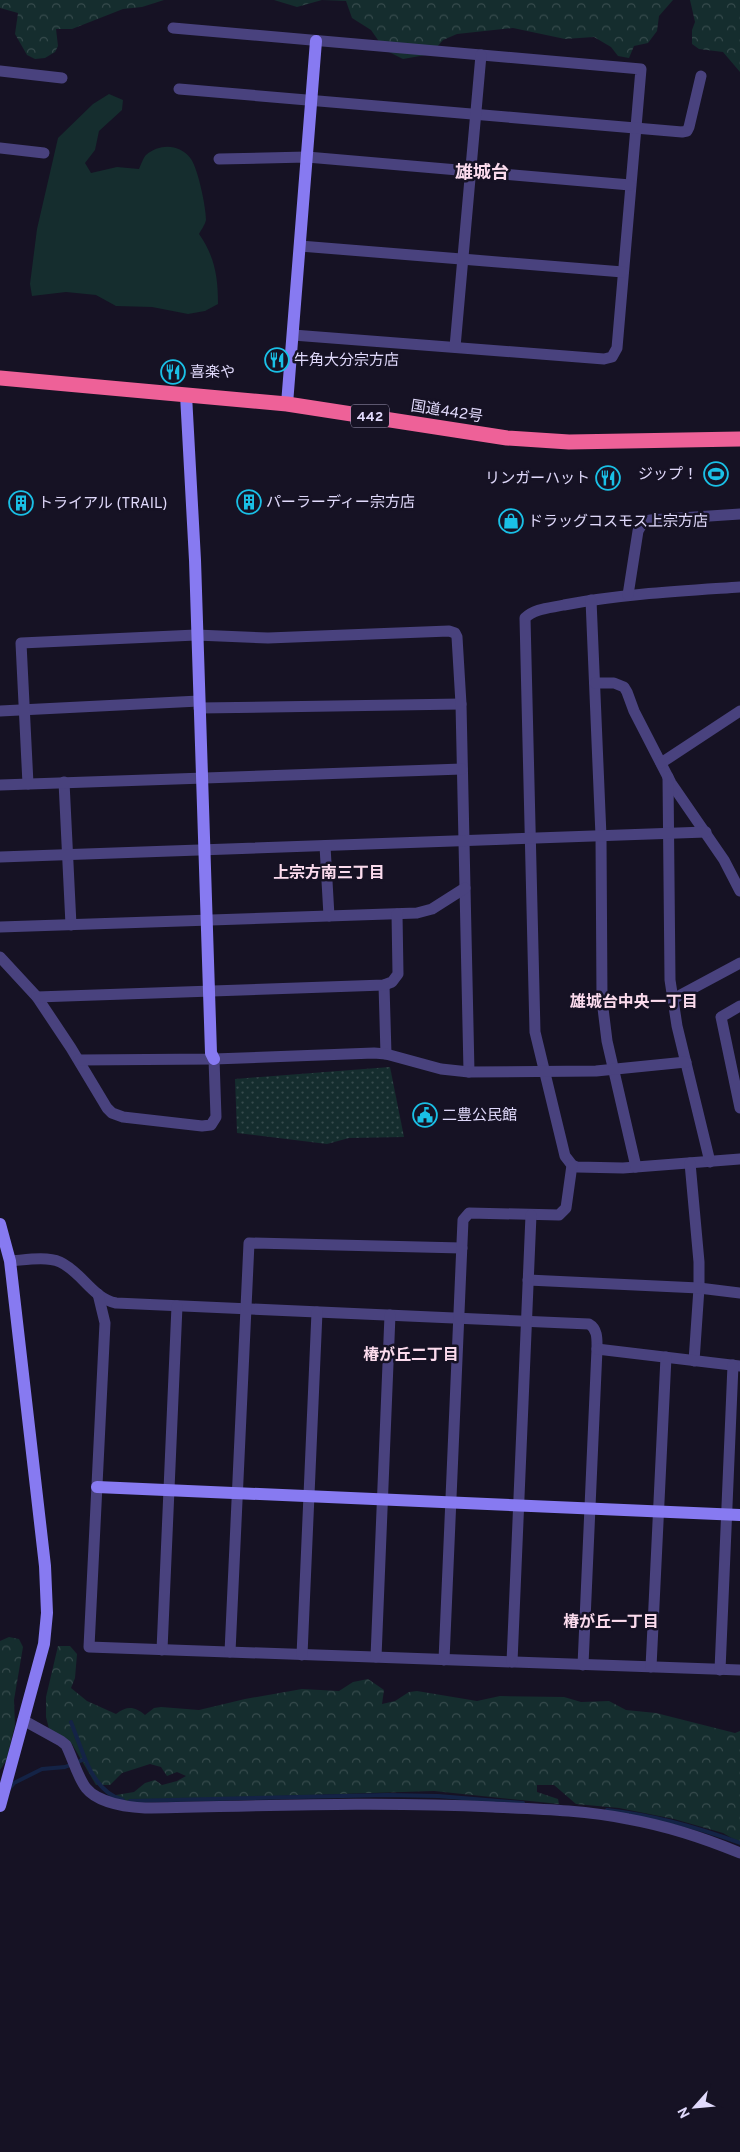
<svg xmlns="http://www.w3.org/2000/svg" width="740" height="2152" font-family="Overpass,'Noto Sans JP',sans-serif">
	<defs>
		<pattern id="forest-crowns" width="20" height="18" patternUnits="userSpaceOnUse" patternTransform="scale(1.25)"><rect width="20" height="18" fill="#152d2e"/><path d="M2 6a3 3 0 1 1 6 0M12 15a3 3 0 1 1 6 0" fill="none" stroke="#374b4d"/></pattern>
		<pattern id="park-dots" width="8" height="8" patternUnits="userSpaceOnUse" patternTransform="scale(1.25)"><rect width="8" height="8" fill="#152d2e"/><path d="M2 2h.1M6 6h.1" fill="none" stroke="#374b4d" stroke-width="1.8" stroke-linecap="round"/></pattern>
	</defs>
	<rect width="100%" height="100%" fill="#161224"/>
	<path fill="#152d2e" d="M109,94L123,100L122,110L99,131L95,150L85,163L91,173L117,167L139,169C141,165 143,158 146,155C160,143 180,144 191,159C198,169 206,207 206,220C205,225 201,230 199,234C215,257 218,277 218,304L205,311L188,314L152,307L116,306L96,295L66,292L32,296L30,284L37,229L58,138L93,104Z"/>
	<g fill="url(#forest-crowns)">
		<path d="M0,0H164L142,7L123,9L72,29H56L58,46L55,52L45,58L35,59L27,55L15,34L18,13L0,8Z"/>
		<path d="M274,0H673L659,16L657,31L648,43L634,46L629,58L618,56L611,47L594,37L565,39L513,28L457,34L443,40L431,54L403,59L385,50L371,30L352,18L346,1L322,0L297,7Z"/>
		<path d="M690,0H740V72L723,52L699,49L692,44V30L695,22Z"/>
		<path d="M9,1637L19,1639L23,1647L14,1700L15,1725L6,1761L0,1770V1641Z"/>
		<path d="M58,1646H70L77,1654L75,1678L71,1688L87,1701L116,1714C127,1706 134,1706 145,1715L154,1708L161,1707L199,1710L245,1699L302,1689L339,1691L353,1682L368,1679L384,1690L382,1704L395,1701L409,1692L417,1691L477,1701L500,1696L564,1697L581,1702L609,1701L626,1710L656,1713L735,1733L740,1731V1843L723,1833L674,1819L619,1808L576,1804L554,1785H537V1792L558,1799L559,1804L434,1791L122,1801L115,1798L116,1795L134,1792L145,1783L155,1780L162,1785L177,1781L186,1776L177,1772L167,1776L161,1767L150,1764L122,1773L110,1785H96L72,1744L49,1729L46,1717V1697Z"/>
	</g>
	<path fill="url(#park-dots)" d="M390,1067L404,1137L349,1138L327,1144L237,1133L235,1079Z"/>
	<g fill="none" stroke-linecap="round" stroke-linejoin="round">
		<g stroke="#142346" stroke-width="4">
			<path d="M85,1759C92,1776 104,1795 123,1800"/>
			<path d="M9,1789L14,1783L42,1769L65,1767L85,1759L71,1722"/>
			<path d="M130,1801L387,1795L438,1796L523,1803"/>
			<path d="M607,1810C653,1815 697,1827 740,1843"/>
		</g>
		<g stroke="#49427e" stroke-width="11">
			<path d="M173,28L641,69L617,348L612,357L604,359L293,335"/>
			<path d="M0,71L62,78"/>
			<path d="M179,89L682,132L687,131L689,127L701,76"/>
			<path d="M0,148L44,153"/>
			<path d="M219,159L307,157L630,185"/>
			<path d="M300,246L623,272"/>
			<path d="M455,347L481,55"/>
			<path d="M740,587C681,591 622,594 564,605C551,608 535,608 525,618L535,1032L565,1156L572,1165L577,1167L623,1168L740,1159"/>
			<path d="M628,595L638,531L642,524L650,520L740,514"/>
			<path d="M591,600L601,836L602,1000L607,1041L636,1167"/>
			<path d="M595,683H614L624,687L627,692L634,711L671,783L724,860L740,891"/>
			<path d="M199,708L461,704"/>
			<path d="M0,711L199,701"/>
			<path d="M661,763L740,711"/>
			<path d="M668,777L670,980L677,1026L710,1162"/>
			<path d="M64,782L71,925"/>
			<path d="M28,784L21,643L196,635L268,638L449,631L455,633L457,637L461,704L469,1072"/>
			<path d="M0,785L462,769"/>
			<path d="M325,846L329,916"/>
			<path d="M0,857L706,832"/>
			<path d="M0,927L417,913L432,909L465,888"/>
			<path d="M0,957L37,997L71,1048L107,1108L112,1113L123,1117L202,1126L211,1125L216,1117L214,1059"/>
			<path d="M384,985L386,1054"/>
			<path d="M37,997L384,985L392,982L398,974L397,914"/>
			<path d="M673,999L740,963"/>
			<path d="M740,1006L721,1017L740,1108"/>
			<path d="M79,1060L214,1059L374,1053L386,1054L441,1069L469,1072L596,1071L686,1062"/>
			<path d="M690,1163L699,1262V1288L694,1361"/>
			<path d="M10,1261C25,1260 46,1256 60,1262C82,1272 92,1298 116,1303L589,1324C598,1329 597,1340 597,1349L583,1665"/>
			<path d="M528,1280L699,1288L740,1293"/>
			<path d="M98,1294L105,1323L89,1647L740,1670"/>
			<path d="M597,1349L740,1366"/>
			<path d="M162,1650L177,1306"/>
			<path d="M230,1652L249,1243L462,1248"/>
			<path d="M302,1655L317,1312"/>
			<path d="M376,1657L390,1315"/>
			<path d="M444,1660L463,1220L469,1213L559,1215L566,1208L572,1165"/>
			<path d="M512,1662L531,1215"/>
			<path d="M651,1667L666,1357"/>
			<path d="M720,1670L733,1365"/>
			<path d="M23,1720L61,1741L66,1745C73,1759 77,1776 86,1788C98,1803 128,1807 145,1808C261,1806 377,1801 493,1807C538,1809 584,1810 628,1819C667,1826 704,1838 740,1853"/>
		</g>
		<g stroke="#877af1" stroke-width="12">
			<path d="M186,395L195,560L211,1053L214,1059"/>
			<path d="M287,404L316,41"/>
			<path d="M0,1224L10,1261L45,1566L47,1613L44,1644L0,1806"/>
			<path d="M97,1487L740,1515"/>
		</g>
		<path stroke="#ee6198" stroke-width="15" d="M0,378L287,404L507,438L569,442L740,439"/>
	</g>
	<defs>
		<g id="restaurant-ring" transform="scale(1.25)"><circle r="9.5" fill="#161224" stroke="#1ac0e6" stroke-width="1.5"/><path d="M-5-6h1v4h1v-4h1v4h1v-4h1v5L-1.5 .5V6h-2V.5L-5-1ZM5-6V6H3V1.5H1.5Q1.5-4 5-6Z" fill="#1ac0e6"/></g>
		<g id="stadium-ring" transform="scale(1.25)"><circle r="9.5" fill="#161224" stroke="#1ac0e6" stroke-width="1.5"/><path d="M0-5a6.5 5 0 1 0 0 10a6.5 5 0 1 0 0-10ZM-3.5-1.8h7v3.6h-7Z" fill="#1ac0e6"/></g>
		<g id="building-ring" transform="scale(1.25)"><circle r="9.5" fill="#161224" stroke="#1ac0e6" stroke-width="1.5"/><path d="M-4-6H4V6H1V3H-1V6H-4ZM-2.5-4.3h1.7v1.8h-1.7ZM.8-4.3h1.7v1.8H.8ZM-2.5-1h1.7V.8h-1.7ZM.8-1h1.7V.8H.8Z" fill="#1ac0e6"/></g>
		<g id="shop-ring" transform="scale(1.25)"><circle r="9.5" fill="#161224" stroke="#1ac0e6" stroke-width="1.5"/><path d="M-5-2.5h2.3a2.7 3.5 0 0 1 5.4 0H5L5.5 6h-11ZM-1.5-2.5h3a1.5 2.3 0 0 0-3 0Z" fill="#1ac0e6"/></g>
		<g id="civic-ring" transform="scale(1.25)"><circle r="9.5" fill="#161224" stroke="#1ac0e6" stroke-width="1.5"/><path d="M-.6-6.5H3V-4.5H.6V-3L4-1V1h2V6H-6V1h2V-1L-.6-3ZM-1.2 2.5V6h2.4V2.5Z" fill="#1ac0e6"/></g>
	</defs>
	<g fill-rule="evenodd">
		<use href="#restaurant-ring" x="277" y="360"/>
		<use href="#restaurant-ring" x="173" y="372"/>
		<use href="#stadium-ring" x="716" y="474"/>
		<use href="#restaurant-ring" x="608" y="478"/>
		<use href="#building-ring" x="249" y="502"/>
		<use href="#building-ring" x="21" y="503"/>
		<use href="#shop-ring" x="511" y="521"/>
		<use href="#civic-ring" x="425" y="1115"/>
	</g>
	<g text-anchor="middle" stroke-width="5" stroke-linejoin="round" paint-order="stroke">
		<rect fill="#161224" stroke="#a39dba" stroke-width="1" x="351" y="404.5" width="38" height="23" rx="4"/>
		<g font-size="14" font-weight="bold" fill="#e0d9fb">
			<text x="370" y="421">442</text>
		</g>
		<g font-size="15" fill="#e0d9fb" stroke="#161224" text-anchor="start">
			<text x="294" y="365">牛角大分宗方店</text>
			<text x="190" y="377">喜楽や</text>
			<text x="698" y="479" text-anchor="end">ジップ！</text>
			<text x="590" y="483" text-anchor="end">リンガーハット</text>
			<text x="266" y="507">パーラーディー宗方店</text>
			<text x="38" y="508">トライアル (TRAIL)</text>
			<text x="528" y="526">ドラッグコスモス上宗方店</text>
			<text x="442" y="1120">二豊公民館</text>
		</g>
		<g font-size="15" fill="#e0d9fb" stroke="#161224">
			<text transform="translate(447 411) rotate(9)" y="5">国道442号</text>
		</g>
		<g font-size="16" font-weight="bold" fill="#fbdbed" stroke="#161224">
			<text x="329" y="878">上宗方南三丁目</text>
			<text x="634" y="1007">雄城台中央一丁目</text>
			<text x="411" y="1360">椿が丘二丁目</text>
			<text x="611" y="1627">椿が丘一丁目</text>
		</g>
		<g font-size="18" font-weight="bold" fill="#fbdbed" stroke="#161224">
			<text x="482" y="178">雄城台</text>
		</g>
	</g>
	<g transform="translate(695 2107) rotate(243)" stroke="#161224" stroke-width="4" paint-order="stroke">
	<path d="M0-4L9 19L0 12L-9 19Z" fill="#e0d9fb"/>
	<text y="-8" font-size="14" font-weight="bold" text-anchor="middle" fill="#e0d9fb">N</text>
	</g>
</svg>
